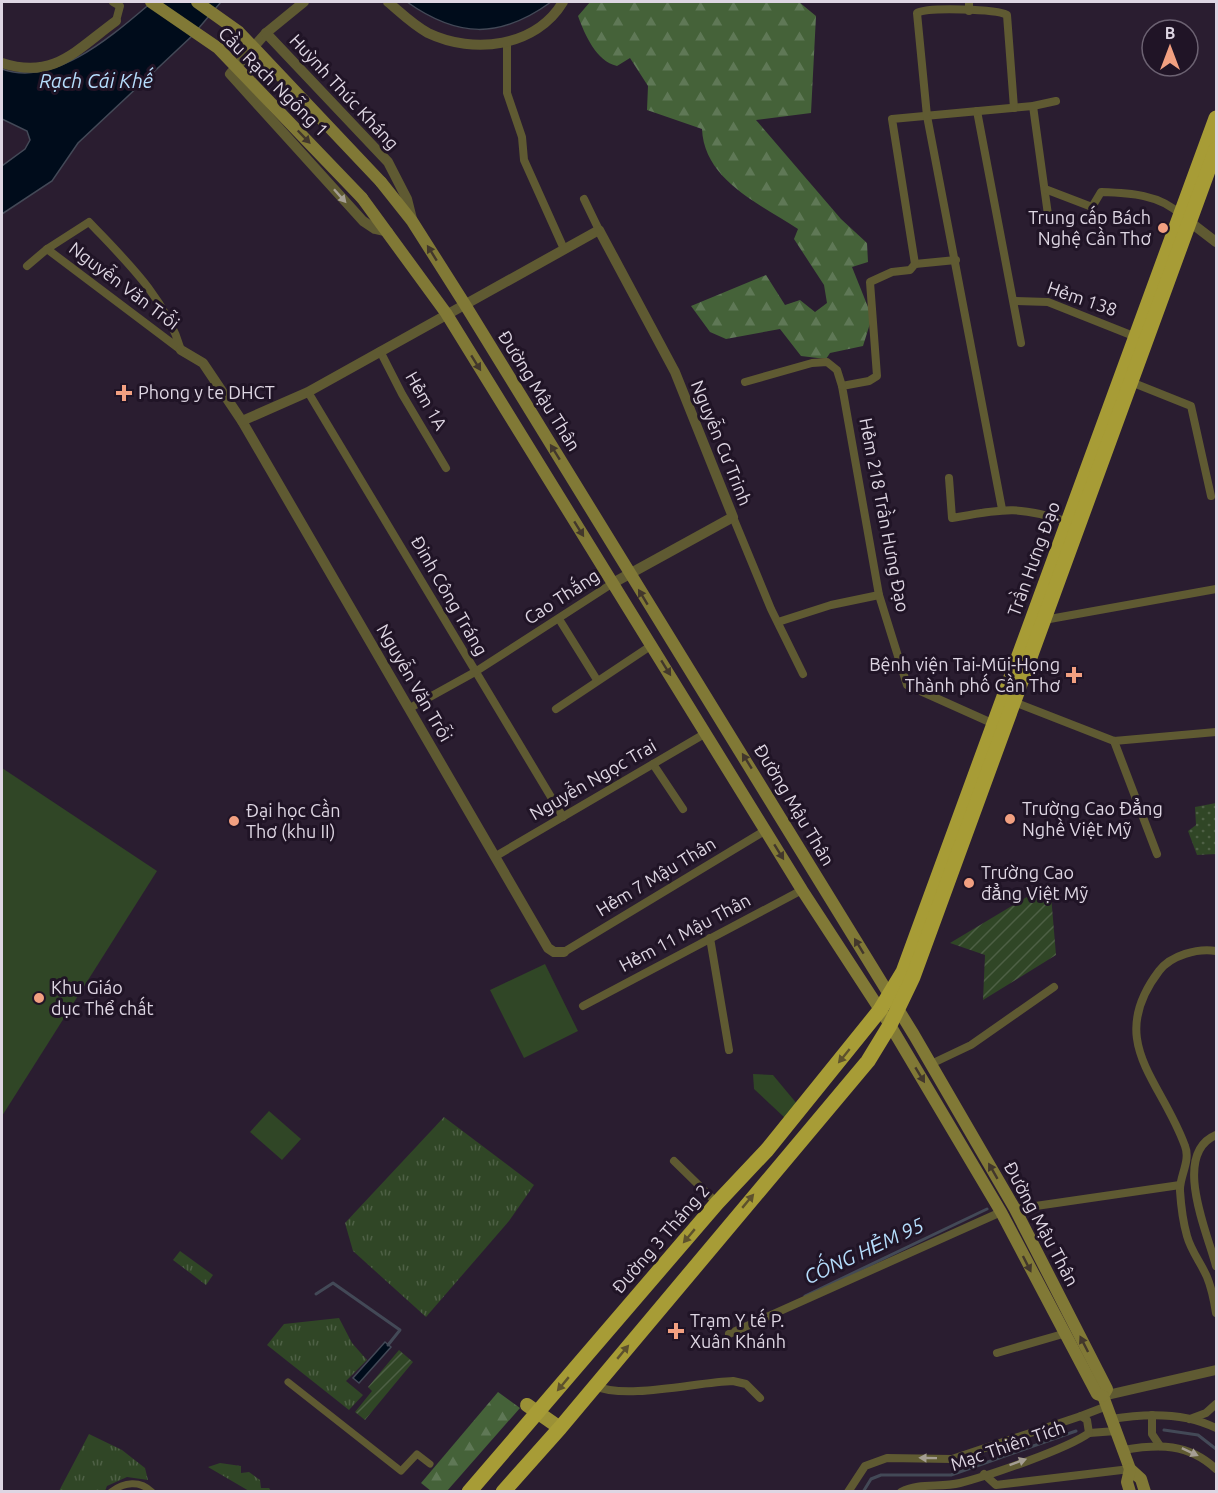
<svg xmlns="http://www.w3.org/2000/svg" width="1218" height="1493" font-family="Ubuntu,sans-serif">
	<defs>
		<pattern id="grass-dots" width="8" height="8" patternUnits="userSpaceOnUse" patternTransform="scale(1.5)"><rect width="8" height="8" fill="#304626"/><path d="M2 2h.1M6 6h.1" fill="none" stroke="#4e6045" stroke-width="1.8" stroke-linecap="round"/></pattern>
		<pattern id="forest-firs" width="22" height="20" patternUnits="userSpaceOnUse" patternTransform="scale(1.5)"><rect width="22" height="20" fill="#456239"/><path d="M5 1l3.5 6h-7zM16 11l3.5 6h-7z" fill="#5f7856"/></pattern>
		<pattern id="park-tufts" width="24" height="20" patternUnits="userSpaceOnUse" patternTransform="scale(1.5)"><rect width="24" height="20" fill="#304626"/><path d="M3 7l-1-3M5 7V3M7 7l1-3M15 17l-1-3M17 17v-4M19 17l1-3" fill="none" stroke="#4e6045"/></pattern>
		<pattern id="garden-furrows" width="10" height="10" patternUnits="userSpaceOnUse" patternTransform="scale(1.5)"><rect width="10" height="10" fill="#304626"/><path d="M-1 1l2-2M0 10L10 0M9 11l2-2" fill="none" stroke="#4e6045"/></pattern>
	</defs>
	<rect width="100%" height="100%" fill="#2a1d30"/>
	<path fill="url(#grass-dots)" d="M1216,803V854L1197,855L1188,831L1196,825L1195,807Z"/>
	<g fill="url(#forest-firs)">
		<path d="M590,2H799L816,16L811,113L756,120L841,219L867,243L868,262L852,267L872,317L863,346L830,353L826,359L801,356L780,329L726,339L710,332L691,306L766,275L785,305L800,300L815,312L827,303L824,285L794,239L798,229C760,204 704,180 702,129L647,110L648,86L630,58L617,66C596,61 585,35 578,16Z"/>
		<path d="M498,1392L520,1408L447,1491H431L421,1483Z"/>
	</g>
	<g fill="url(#park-tufts)">
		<path d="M444,1117L534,1185L509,1221L426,1317L353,1251L345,1223Z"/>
		<path d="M180,1251L213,1275L206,1285L173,1260Z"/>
		<path d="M339,1318L352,1343L367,1360L346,1381L363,1395L349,1410L267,1345L284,1324Z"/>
		<path d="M89,1434L122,1450L145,1468L148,1480L127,1477L107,1486L105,1491H59Z"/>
		<path d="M220,1463L241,1466V1473L249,1472L260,1480L261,1488H269L271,1491H249L208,1467Z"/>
	</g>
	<g fill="url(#garden-furrows)">
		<path d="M1050,883L1056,955L983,1000L985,955L950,943Z"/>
		<path d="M399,1350L413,1362L365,1420L355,1412L372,1391L368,1387Z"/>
	</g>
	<g fill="#304626">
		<path d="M2,768L157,871L2,1116Z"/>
		<path d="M545,964L578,1031L524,1058L490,990Z"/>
		<path d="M753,1074L773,1075L798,1105L785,1118L754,1089Z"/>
		<path d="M269,1111L301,1139L282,1160L250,1132Z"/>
	</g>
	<g fill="#000c1b" stroke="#434957" stroke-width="1.5">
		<path d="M152,2H221L192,36L78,143L52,181L2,214V166L25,149L30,140L27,131L2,119V69C55,88 114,34 152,2Z"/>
		<path d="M407,2H551C500,39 458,38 407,2Z"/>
		<path d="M385,1342L391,1347L359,1383L353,1378Z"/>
	</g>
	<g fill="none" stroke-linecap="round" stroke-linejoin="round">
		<g stroke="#434957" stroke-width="3">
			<path d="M316,1294L333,1283L400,1330L388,1345"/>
			<path d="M805,1296L987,1209"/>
			<path d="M1164,1430L1198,1435L1216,1449"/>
			<path d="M863,1492L871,1479L881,1475H951L1076,1431"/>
		</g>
		<g stroke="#5f5a32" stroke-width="7">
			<path d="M288,1382L401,1471L417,1454L430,1464"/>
			<path d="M111,1492C124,1482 140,1480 152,1492"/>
		</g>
		<g stroke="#5f5a32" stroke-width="8">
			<path d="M113,2L120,6L116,21"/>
			<path d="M969,2V11"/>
			<path d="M507,42V93L522,137L524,160L564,249"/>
			<path d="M1033,106L1049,222"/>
			<path d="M977,111L1021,343"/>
			<path d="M1045,189L1092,207L1101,192C1129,193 1160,194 1181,215"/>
			<path d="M584,199L599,230"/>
			<path d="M89,222C125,260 166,298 181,350L47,249Z"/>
			<path d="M956,260L915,264L910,270L892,272L870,282L877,376L869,381L842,386L879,595L907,685L994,724"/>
			<path d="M915,264L892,119L1033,106L1056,101"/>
			<path d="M27,266L47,249"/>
			<path d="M1015,301L1048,302L1136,337"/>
			<path d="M380,351L402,394L446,468"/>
			<path d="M745,382L812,363L827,362L837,370L842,386"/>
			<path d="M1131,382L1191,406L1211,496"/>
			<path d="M308,392L563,817"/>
			<path d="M949,478L952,518C1003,509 1018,505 1068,522"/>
			<path d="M1002,509L927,116L917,13C927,7 997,9 1007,15L1014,108"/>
			<path d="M733,517L771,609L803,674"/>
			<path d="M559,619L597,680"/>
			<path d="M1044,620L1216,589"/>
			<path d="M778,622L831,605L879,595"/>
			<path d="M1014,702L1114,741L1216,732"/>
			<path d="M410,708L475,672L613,583"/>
			<path d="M556,709L652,645"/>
			<path d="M1114,741L1157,854"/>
			<path d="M653,764L683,809"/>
			<path d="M496,856L706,733"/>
			<path d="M710,938L729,1050"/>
			<path d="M1216,951C1198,948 1171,955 1159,971C1105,1042 1161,1079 1185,1146C1191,1161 1179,1177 1180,1191C1181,1206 1183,1222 1187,1236C1191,1251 1201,1263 1207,1277C1212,1289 1214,1300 1216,1313"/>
			<path d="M564,952L766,830"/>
			<path d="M583,1006L802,890"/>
			<path d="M931,1064L971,1045L1054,987"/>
			<path d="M1216,1135C1171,1154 1208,1234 1216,1266"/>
			<path d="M674,1161L717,1203"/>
			<path d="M1015,1209L1180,1185"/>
			<path d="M729,1334L1001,1212"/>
			<path d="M997,1353L1063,1334"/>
			<path d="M595,1386C626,1400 697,1382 733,1381L746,1384L760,1398"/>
			<path d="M1152,1415V1434L1160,1446"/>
			<path d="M1081,1416L1107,1406"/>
			<path d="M1111,1419C1147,1413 1184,1412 1216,1428"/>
			<path d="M1190,1419L1206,1413L1216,1404"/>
			<path d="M1089,1433L1116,1431"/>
			<path d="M1123,1450C1159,1444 1188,1443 1216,1469"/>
			<path d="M984,1474L996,1485L1130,1469"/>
			<path d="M848,1492L865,1466L887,1458L952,1459L1081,1416L1087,1420L1089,1433C1067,1449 988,1476 960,1483C940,1488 919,1482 901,1492"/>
		</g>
		<g stroke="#5f5a32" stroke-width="10">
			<path d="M304,2L266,33L230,74L363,221L375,229L388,232"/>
			<path d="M388,2C400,12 413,25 428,33C474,55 536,47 563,2"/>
			<path d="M266,33L388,162L407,199L412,219"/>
			<path d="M2,63C54,80 76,50 116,21"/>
			<path d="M1186,219L1216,242"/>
			<path d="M181,350L203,363L242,421L548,948L554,952H564"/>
			<path d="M242,421L308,392L599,230L675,372L733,517L613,583"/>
			<path d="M1103,1396L1216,1370"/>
		</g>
		<g stroke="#817936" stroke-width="12">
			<path d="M381,182L412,221L464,303L914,1035L1015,1209L1107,1389L1103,1396L1130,1469L1141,1479L1145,1492"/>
			<path d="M362,198L446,313L802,890L890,1025L1001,1212L1097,1394L1103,1396"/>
			<path d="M1130,1492L1127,1482L1130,1469"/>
		</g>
		<path stroke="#9b9136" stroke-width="14" d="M527,1405L560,1428"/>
		<g stroke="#a79c36" stroke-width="15">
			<path d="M469,1492L717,1203L767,1150L880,1010L903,972L1216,118"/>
			<path d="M503,1492L560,1428L868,1061L890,1025L913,977L1216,149"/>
		</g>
		<g stroke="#817936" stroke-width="12">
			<path d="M151,2L218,48L362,198"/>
			<path d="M197,2L239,32L381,182"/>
		</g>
	</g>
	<defs><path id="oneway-solid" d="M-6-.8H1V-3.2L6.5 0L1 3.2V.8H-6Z" transform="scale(1.5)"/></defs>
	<g fill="#42372c">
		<use href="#oneway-solid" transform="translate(304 137) rotate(46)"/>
		<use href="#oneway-solid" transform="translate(432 253) rotate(-122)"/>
		<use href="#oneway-solid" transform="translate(476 363) rotate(58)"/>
		<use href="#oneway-solid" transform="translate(555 452) rotate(-122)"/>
		<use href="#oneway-solid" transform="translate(579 529) rotate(58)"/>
		<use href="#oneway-solid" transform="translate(643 597) rotate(-121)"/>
		<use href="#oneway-solid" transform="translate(666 668) rotate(58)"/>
		<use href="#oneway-solid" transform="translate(747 761) rotate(-122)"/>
		<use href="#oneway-solid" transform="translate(779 852) rotate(58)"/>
		<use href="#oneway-solid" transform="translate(859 946) rotate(-121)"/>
		<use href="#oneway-solid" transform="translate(920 1075) rotate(59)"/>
		<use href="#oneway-solid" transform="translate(993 1171) rotate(-120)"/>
		<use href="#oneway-solid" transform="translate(1027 1264) rotate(63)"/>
		<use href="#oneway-solid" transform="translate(1084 1344) rotate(-117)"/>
	</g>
	<g fill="#a59e93">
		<use href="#oneway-solid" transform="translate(340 196) rotate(48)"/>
		<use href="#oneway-solid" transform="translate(1190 1452) rotate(25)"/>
		<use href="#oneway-solid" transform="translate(928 1458) rotate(-179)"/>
		<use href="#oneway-solid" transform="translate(1018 1462) rotate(-20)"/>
	</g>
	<g fill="#5d512d">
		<use href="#oneway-solid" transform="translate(844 1056) rotate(129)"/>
		<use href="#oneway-solid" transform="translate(748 1201) rotate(-50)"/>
		<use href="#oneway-solid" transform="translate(689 1236) rotate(130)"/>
		<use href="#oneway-solid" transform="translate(623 1352) rotate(-50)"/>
		<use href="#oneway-solid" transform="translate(563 1384) rotate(130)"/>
	</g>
	<g fill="#f2a081" stroke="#201426" stroke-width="2">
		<circle cx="1163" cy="228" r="6"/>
		<path d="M121 384h6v6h6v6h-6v6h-6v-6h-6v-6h6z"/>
		<path d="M1071 666h6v6h6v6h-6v6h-6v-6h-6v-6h6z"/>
		<circle cx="1010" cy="819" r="6"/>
		<circle cx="234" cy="821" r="6"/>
		<circle cx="969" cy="883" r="6"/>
		<circle cx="39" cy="998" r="6"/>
		<path d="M673 1322h6v6h6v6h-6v6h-6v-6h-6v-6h6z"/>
	</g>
	<g text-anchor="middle" stroke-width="6" stroke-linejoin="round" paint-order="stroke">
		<g font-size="18" fill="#ded6e3" stroke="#201426">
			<text transform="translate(273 82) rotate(45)" y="6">Cầu Rạch Ngỗng 1</text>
			<text transform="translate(344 92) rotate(47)" y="6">Huỳnh Thúc Kháng</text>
			<text transform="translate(124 286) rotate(37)" y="6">Nguyễn Văn Trỗi</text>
			<text transform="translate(1082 299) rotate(19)" y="6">Hẻm 138</text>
			<text transform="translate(539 391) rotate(58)" y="6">Đường Mậu Thân</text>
			<text transform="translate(426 401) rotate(60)" y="6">Hẻm 1A</text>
			<text transform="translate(721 443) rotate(68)" y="6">Nguyễn Cư Trinh</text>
			<text transform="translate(884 515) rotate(79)" y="6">Hẻm 218 Trần Hưng Đạo</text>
			<text transform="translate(1034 559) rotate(-70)" y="6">Trần Hưng Đạo</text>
			<text transform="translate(449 596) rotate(60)" y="6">Đinh Công Tráng</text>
			<text transform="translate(562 597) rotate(-33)" y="6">Cao Thắng</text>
			<text transform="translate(414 683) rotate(60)" y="6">Nguyễn Văn Trỗi</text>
			<text transform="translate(593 780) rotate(-30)" y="6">Nguyễn Ngọc Trai</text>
			<text transform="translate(794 805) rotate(59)" y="6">Đường Mậu Thân</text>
			<text transform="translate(656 877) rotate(-31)" y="6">Hẻm 7 Mậu Thân</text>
			<text transform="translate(685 933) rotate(-28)" y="6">Hẻm 11 Mậu Thân</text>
			<text transform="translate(1041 1224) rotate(62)" y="6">Đường Mậu Thân</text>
			<text transform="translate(661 1239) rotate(-49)" y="6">Đường 3 Tháng 2</text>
			<text transform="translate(1008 1446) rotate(-19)" y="6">Mạc Thiên Tích</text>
		</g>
		<g font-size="18" fill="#ded6e3" stroke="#201426" text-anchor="start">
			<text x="1151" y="224" text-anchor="end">Trung cấp Bách<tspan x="1151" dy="21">Nghệ Cần Thơ</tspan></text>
			<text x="138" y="399">Phong y te DHCT</text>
			<text x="1060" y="671" text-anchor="end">Bệnh viện Tai-Mũi-Họng<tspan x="1060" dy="21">Thành phố Cần Thơ</tspan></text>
			<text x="1022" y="815">Trường Cao Đẳng<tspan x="1022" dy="21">Nghề Việt Mỹ</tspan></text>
			<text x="246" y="817">Đại học Cần<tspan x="246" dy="21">Thơ (khu II)</tspan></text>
			<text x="981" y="879">Trường Cao<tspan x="981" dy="21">đẳng Việt Mỹ</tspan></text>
			<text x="51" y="994">Khu Giáo<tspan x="51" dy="21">dục Thể chất</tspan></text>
			<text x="690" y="1327">Trạm Y tế P.<tspan x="690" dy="21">Xuân Khánh</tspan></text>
		</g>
		<g font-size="20" font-style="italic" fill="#b6defd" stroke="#201426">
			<text x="96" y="88">Rạch Cái Khế</text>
			<text transform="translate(864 1251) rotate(-25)" y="7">CỐNG HẺM 95</text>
		</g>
	</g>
	<rect width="1218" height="1493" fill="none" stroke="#ded6e3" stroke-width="6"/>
	<g transform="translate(1170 48)"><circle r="28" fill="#201426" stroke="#6c6272" stroke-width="1.5"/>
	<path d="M0-4.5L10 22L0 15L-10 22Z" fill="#f2a081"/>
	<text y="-9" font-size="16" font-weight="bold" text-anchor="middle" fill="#ded6e3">B</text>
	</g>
</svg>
